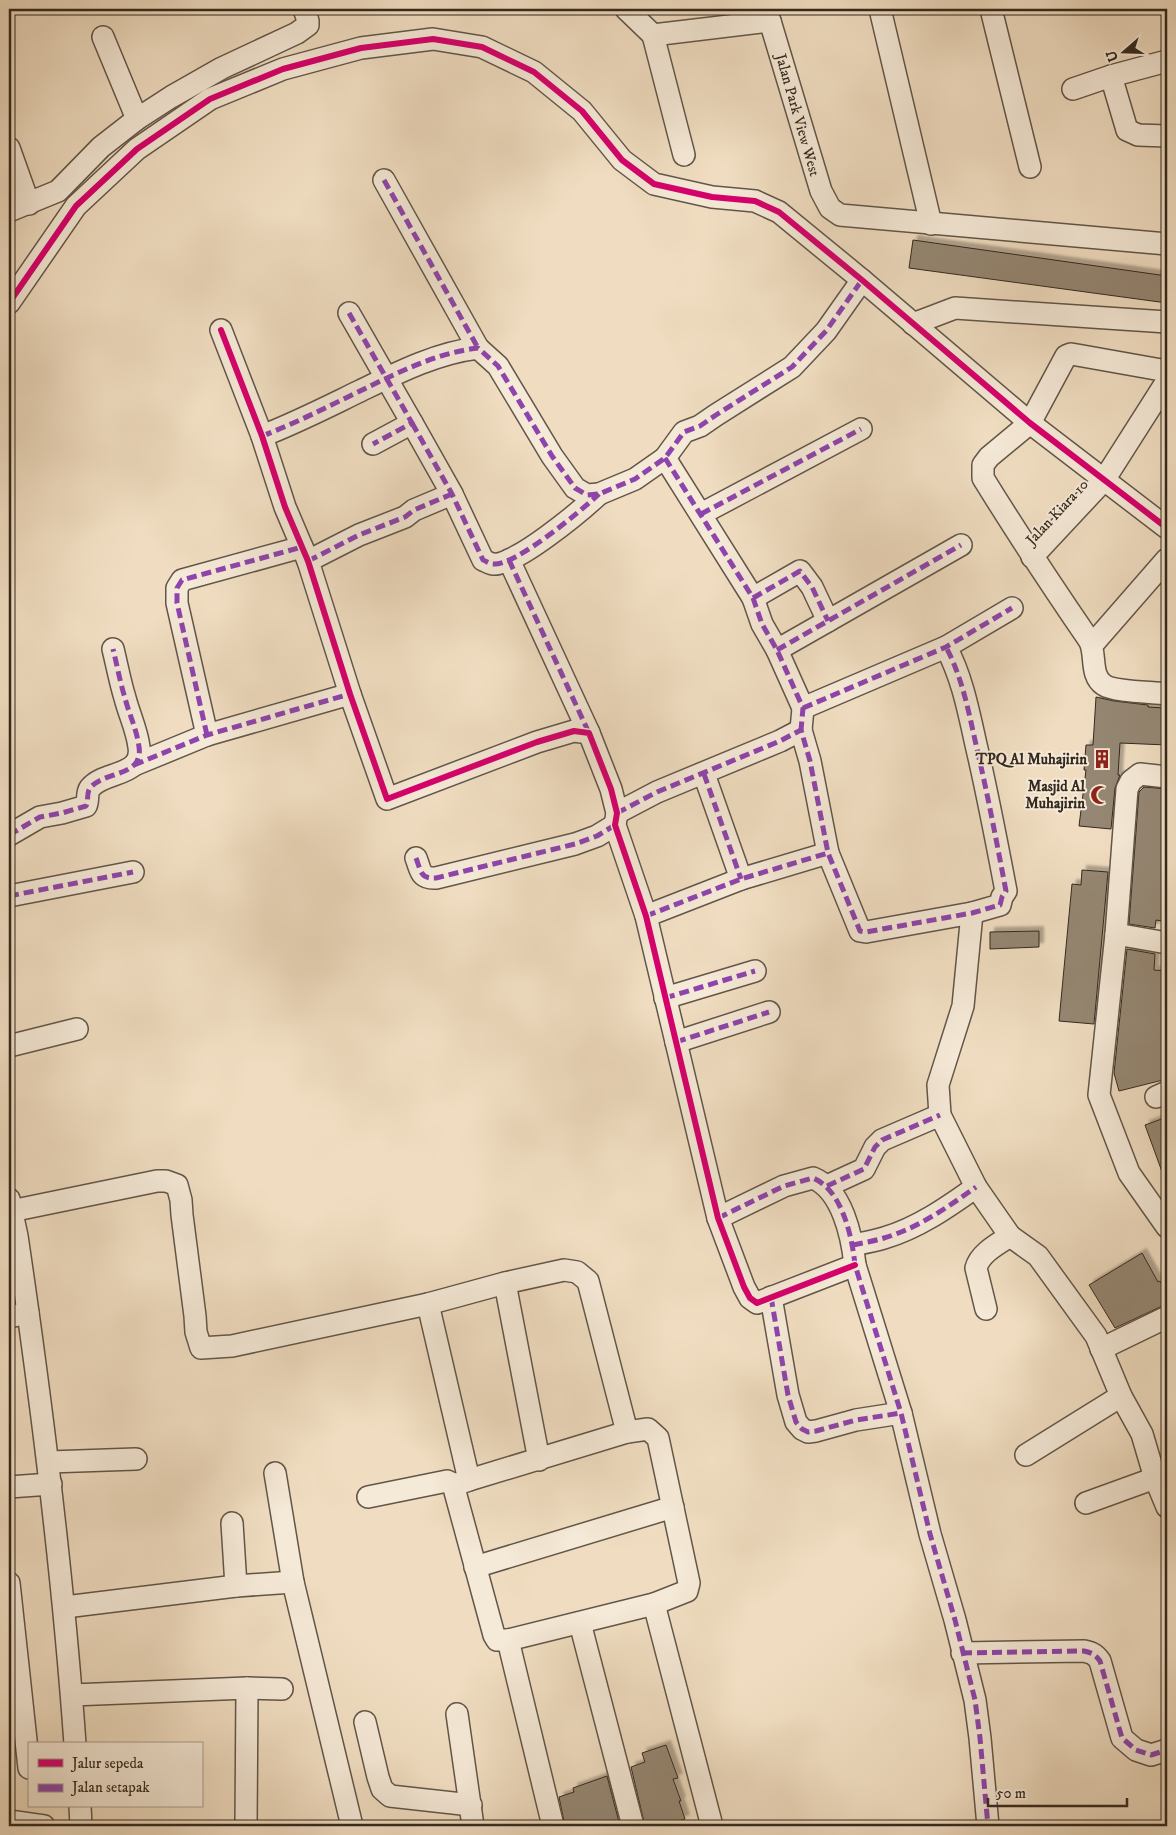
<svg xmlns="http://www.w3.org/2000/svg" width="1176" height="1835" font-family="'IM FELL DW Pica',serif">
	<defs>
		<filter id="shadow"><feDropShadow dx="4.5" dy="-4.5" stdDeviation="1" flood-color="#0004"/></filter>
	</defs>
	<rect width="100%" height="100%" fill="#f0ddc1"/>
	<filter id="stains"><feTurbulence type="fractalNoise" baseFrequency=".004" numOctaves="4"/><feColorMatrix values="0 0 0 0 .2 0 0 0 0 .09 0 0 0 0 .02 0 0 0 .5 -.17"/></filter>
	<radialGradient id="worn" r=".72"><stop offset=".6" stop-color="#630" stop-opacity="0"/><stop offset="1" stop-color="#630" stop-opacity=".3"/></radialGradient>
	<g fill="#958773" stroke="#33291f" filter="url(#shadow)">
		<path d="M913,240L1167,276V303L909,268Z"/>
		<path d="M1096,697L1114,701L1148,705V707L1164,708L1163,711L1167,712V745L1120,743L1118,775H1120L1115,788L1111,829L1079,826L1086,770H1084L1086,745H1093Z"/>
		<path d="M1144,787L1167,789V922L1156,920L1155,928L1129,924L1139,792Z"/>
		<path d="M1082,870L1108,872L1094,1024L1059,1021L1072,884L1081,885Z"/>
		<path d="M1039,931V947L990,949V932Z"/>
		<path d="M1127,949L1155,954L1154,970L1167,971V1079L1119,1091L1114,1073Z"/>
		<path d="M1167,1117V1179L1165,1180L1145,1125Z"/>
		<path d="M1142,1253L1158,1282L1160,1281L1167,1294V1306L1160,1307L1115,1328L1089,1285Z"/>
		<path d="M666,1745L678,1778L673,1779L681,1801H679L685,1819L665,1826H645L631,1767L645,1762L642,1753Z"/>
		<path d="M607,1776L620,1826H565L559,1797L574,1792L573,1788Z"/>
	</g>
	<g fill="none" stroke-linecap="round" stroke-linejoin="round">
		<g stroke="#625648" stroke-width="24">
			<g id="street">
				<path d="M626,9L653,35L770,21"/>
				<path d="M880,9L931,224"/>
				<path d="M991,9L1030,167"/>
				<path d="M770,21L821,191L830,208L840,215L1167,244"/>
				<path d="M653,35L684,155"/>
				<path d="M103,37L137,119"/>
				<path d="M1111,76L1127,130L1138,135L1167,136"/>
				<path d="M1073,89L1111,76L1167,61"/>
				<path d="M9,148L29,204"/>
				<path d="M384,180L478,348"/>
				<path d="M9,211L58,191L101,147L137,119L171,97L222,68L297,33L308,25V21L304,9"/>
				<path d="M9,303L76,206L137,149L210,99L283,69L361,48L433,39L482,47L534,72L582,111L622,160L654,184L712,197L755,201L779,212L862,280L1030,423L1167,528"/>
				<path d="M349,313L412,423L373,444"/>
				<path d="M913,324L955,308L1167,322"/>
				<path d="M221,330L262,436L285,507L308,561L350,694L387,799L537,742L574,731L589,733L611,789L617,813L615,825L646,916L718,1218L744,1287L750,1298L757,1303L855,1265"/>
				<path d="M1167,371L1077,355L1071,354L1066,356L1030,423L989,457L983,465V478C1017,533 1052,586 1089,640C1097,653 1089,675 1104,685C1114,692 1153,692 1167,694"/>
				<path d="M412,423L452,494L483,560C486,561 490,564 493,564C514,567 582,510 599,494"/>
				<path d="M262,436C296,423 327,407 360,391C397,373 436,353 478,348L498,366L552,456L575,488L587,495L599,494L635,479L665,458L684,432L700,426L716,415L792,367L826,331L862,280"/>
				<path d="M665,458L753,598L762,624L777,650L803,708L801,730"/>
				<path d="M701,514L861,429"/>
				<path d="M1032,557L1104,480L1167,381"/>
				<path d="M509,560L589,733"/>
				<path d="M308,561L359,535L405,517L414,510L452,494"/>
				<path d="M753,598L800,571L812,587L828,621"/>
				<path d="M1092,645L1167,559"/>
				<path d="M777,650L961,545"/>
				<path d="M803,708L946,647L1012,608"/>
				<path d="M207,735L177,603V588L182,580L302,547"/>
				<path d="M134,765L207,735L350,694"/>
				<path d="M704,774L741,879"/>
				<path d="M1167,777L1140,774L1131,781L1127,789L1116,934L1099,1095L1129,1173L1167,1227"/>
				<path d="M617,813L657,792L780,741L801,730L810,761L828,853L860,931L866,932L972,913L1000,905L1002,897L1006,891C997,844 988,796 977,749C969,714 963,679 946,647"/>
				<path d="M9,835L40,817L62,813L86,806C89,800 86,794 90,788C101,775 122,776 134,765C139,760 140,753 139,747C137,730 129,714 125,698C120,682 117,665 113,649"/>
				<path d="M416,858C421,871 420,879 436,878L575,844L597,836L615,825"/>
				<path d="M9,896L133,872"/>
				<path d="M972,913L963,1006L938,1085L940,1115L976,1187L1010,1236L1038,1256L1096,1336L1121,1396L1142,1434L1155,1478L1167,1507"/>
				<path d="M646,916L741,879L828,853"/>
				<path d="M1116,934L1167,943"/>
				<path d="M665,998L755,971"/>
				<path d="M676,1042L769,1012"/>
				<path d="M9,1046L77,1029"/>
				<path d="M1156,1097L1167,1092"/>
				<path d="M827,1186L864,1169L875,1147L882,1140L940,1115"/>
				<path d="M9,1199L17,1236C42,1405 63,1574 75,1744"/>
				<path d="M11,1211L157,1181H166L177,1185L181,1200L182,1215L195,1316L196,1332L201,1348L232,1346L428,1304L469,1480L455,1485L454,1488L494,1635L497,1640H508L553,1826"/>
				<path d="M718,1218L784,1186L813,1178C842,1190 852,1236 855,1265L901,1413L930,1534L955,1620L975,1700L980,1738L988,1826"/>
				<path d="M853,1245C863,1243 874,1241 884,1238C918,1228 948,1207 976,1187"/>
				<path d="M505,1283L539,1460"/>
				<path d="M771,1297L788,1395L796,1422L802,1429L808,1432L816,1431L856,1420L901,1413"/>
				<path d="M428,1304L505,1283L564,1270L577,1272L588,1281L627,1432"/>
				<path d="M986,1309L976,1268C980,1253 998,1244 1010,1236"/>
				<path d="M9,1317L28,1313"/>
				<path d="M1101,1349L1165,1318"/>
				<path d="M1026,1455L1121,1396"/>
				<path d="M49,1462L136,1459"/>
				<path d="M275,1473L293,1582L352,1826"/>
				<path d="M469,1480L627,1432L648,1429L658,1438L689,1583L687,1591L654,1604L508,1640"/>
				<path d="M9,1487L51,1484"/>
				<path d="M368,1497L447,1481L455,1485"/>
				<path d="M1086,1503L1155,1478"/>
				<path d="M232,1523L236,1586"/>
				<path d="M475,1567L673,1507"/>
				<path d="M9,1583L29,1768"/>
				<path d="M654,1604L712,1826"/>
				<path d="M65,1607L236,1586L293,1582"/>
				<path d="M580,1623L633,1826"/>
				<path d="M962,1653L1084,1651C1092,1653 1095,1654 1100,1661L1122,1738L1136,1750L1151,1755L1167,1750"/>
				<path d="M72,1695L247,1688L282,1689"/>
				<path d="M457,1714L473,1826"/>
				<path d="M365,1722L378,1777L382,1789L390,1796L471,1805"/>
				<path d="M80,1806L81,1826"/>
				<path d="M9,1821L44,1826"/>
				<path d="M246,1826L247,1688"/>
			</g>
		</g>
		<use href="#street" stroke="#f5e9d7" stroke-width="21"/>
		<g stroke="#8e44ad" stroke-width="5" stroke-dasharray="10 5" stroke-linecap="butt">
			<path d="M384,180L478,348"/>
			<path d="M349,313L412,423L373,444"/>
			<path d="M412,423L452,494L483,560C486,561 490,564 493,564C514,567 582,510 599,494"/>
			<path d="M262,436C296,423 327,407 360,391C397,373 436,353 478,348L498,366L552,456L575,488L587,495L599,494L635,479L665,458L684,432L700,426L716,415L792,367L826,331L862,280"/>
			<path d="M665,458L753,598L762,624L777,650L803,708L801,730"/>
			<path d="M701,514L861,429"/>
			<path d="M509,560L589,733"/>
			<path d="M308,561L359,535L405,517L414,510L452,494"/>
			<path d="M753,598L800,571L812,587L828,621"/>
			<path d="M777,650L961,545"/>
			<path d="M803,708L946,647L1012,608"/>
			<path d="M207,735L177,603V588L182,580L302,547"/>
			<path d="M134,765L207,735L350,694"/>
			<path d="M704,774L741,879"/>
			<path d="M617,813L657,792L780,741L801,730L810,761L828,853L860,931L866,932L972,913L1000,905L1002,897L1006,891C997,844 988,796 977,749C969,714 963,679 946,647"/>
			<path d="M9,835L40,817L62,813L86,806C89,800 86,794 90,788C101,775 122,776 134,765C139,760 140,753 139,747C137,730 129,714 125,698C120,682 117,665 113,649"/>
			<path d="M416,858C421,871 420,879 436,878L575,844L597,836L615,825"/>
			<path d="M9,896L133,872"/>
			<path d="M646,916L741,879L828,853"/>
			<path d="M665,998L755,971"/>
			<path d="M676,1042L769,1012"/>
			<path d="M827,1186L864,1169L875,1147L882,1140L940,1115"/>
			<path d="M718,1218L784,1186L813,1178C842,1190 852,1236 855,1265L901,1413L930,1534L955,1620L975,1700L980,1738L988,1826"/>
			<path d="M853,1245C863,1243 874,1241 884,1238C918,1228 948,1207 976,1187"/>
			<path d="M771,1297L788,1395L796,1422L802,1429L808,1432L816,1431L856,1420L901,1413"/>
			<path d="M962,1653L1084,1651C1092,1653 1095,1654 1100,1661L1122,1738L1136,1750L1151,1755L1167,1750"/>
		</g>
		<g stroke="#f5e9d7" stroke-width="9">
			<g id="cycleway">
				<path d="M9,303L76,206L137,149L210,99L283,69L361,48L433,39L482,47L534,72L582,111L622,160L654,184L712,197L755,201L779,212L862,280L1030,423L1167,528"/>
				<path d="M221,330L262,436L285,507L308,561L350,694L387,799L537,742L574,731L589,733L611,789L617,813L615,825L646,916L718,1218L744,1287L750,1298L757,1303L855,1265"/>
			</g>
		</g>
		<use href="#cycleway" stroke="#d6006c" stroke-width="6"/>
	</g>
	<defs>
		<g id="building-bare" transform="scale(1.5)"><path d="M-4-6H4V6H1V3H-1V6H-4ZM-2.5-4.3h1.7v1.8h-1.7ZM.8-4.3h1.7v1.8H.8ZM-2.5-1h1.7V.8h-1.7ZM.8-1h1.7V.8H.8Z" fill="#8f2418" stroke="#f5e9d7" stroke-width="2.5" paint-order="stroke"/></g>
		<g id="mosque-bare" transform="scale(1.5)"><path d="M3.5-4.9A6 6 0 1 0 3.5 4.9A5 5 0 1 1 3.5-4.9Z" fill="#8f2418" stroke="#f5e9d7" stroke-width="2.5" paint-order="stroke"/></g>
	</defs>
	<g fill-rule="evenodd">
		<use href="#building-bare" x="1102" y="759"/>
		<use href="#mosque-bare" x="1100" y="795"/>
	</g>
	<g text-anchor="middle" stroke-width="4" stroke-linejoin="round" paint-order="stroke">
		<g font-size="15" fill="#33291f" stroke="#f5e9d7">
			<text transform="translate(798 115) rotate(74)" y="5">Jalan Park View West</text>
			<text transform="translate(1057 512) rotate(-47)" y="5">Jalan Kiara 10</text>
		</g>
		<g font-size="15" font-weight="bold" fill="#33291f" stroke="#f5e9d7" text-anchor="end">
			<text x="1087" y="764">TPQ Al Muhajirin</text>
			<text x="1085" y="791">Masjid Al<tspan x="1085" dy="17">Muhajirin</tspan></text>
		</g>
	</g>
	<rect width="1176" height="1835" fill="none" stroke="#f0ddc1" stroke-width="30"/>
	<rect x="10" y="10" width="1156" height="1815" fill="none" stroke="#33291f" stroke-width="2.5"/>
	<rect x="15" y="15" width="1146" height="1805" fill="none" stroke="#33291f"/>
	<rect x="28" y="1742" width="175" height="65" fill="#f5e9d7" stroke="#a79c8d"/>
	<rect x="38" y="1759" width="25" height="8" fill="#d6006c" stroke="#a79c8d"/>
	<text x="72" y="1768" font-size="15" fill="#33291f">Jalur sepeda</text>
	<rect x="38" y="1784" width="25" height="8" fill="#8e44ad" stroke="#a79c8d"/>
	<text x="72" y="1792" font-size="15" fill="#33291f">Jalan setapak</text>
	<g transform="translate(1124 52) rotate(250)" stroke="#f5e9d7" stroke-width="4" paint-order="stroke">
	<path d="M0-4L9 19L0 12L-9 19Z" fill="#33291f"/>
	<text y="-8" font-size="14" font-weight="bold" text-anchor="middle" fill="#33291f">U</text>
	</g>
	<path d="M988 1798v8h139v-8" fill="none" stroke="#33291f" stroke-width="2.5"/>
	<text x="996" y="1798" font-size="15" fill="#33291f" stroke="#f5e9d7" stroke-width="4" paint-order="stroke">50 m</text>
	<rect width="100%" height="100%" filter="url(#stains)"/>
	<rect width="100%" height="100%" fill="url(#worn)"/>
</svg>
